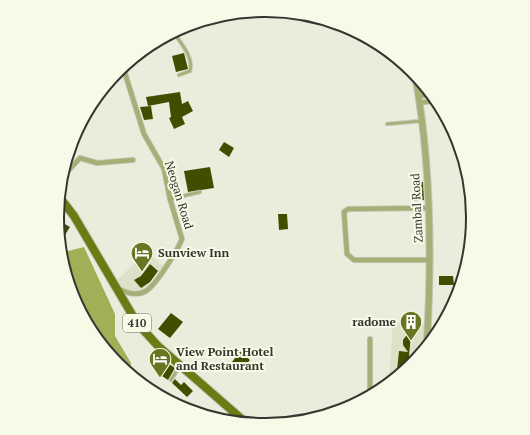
<svg xmlns="http://www.w3.org/2000/svg" width="530" height="435" font-family="'PT Serif',serif">
	<rect width="100%" height="100%" fill="#e9eddb"/>
	<g fill="#dce2c8">
		<path d="M147,252L164,266L144,290L139,291L121,288L117,280Z"/>
		<path d="M393,322L426,324L425,345L412,364L389,379Z"/>
	</g>
	<path fill="#a0b056" d="M84,247L115,314V336L131,363L130,372L118,364L73,297L64,252Z"/>
	<g fill="#434d00">
		<path d="M184,53L188,69L176,72L172,56Z"/>
		<path d="M180,92L182,104L188,101L193,111L182,117L185,124L174,129L169,118L171,117L169,102L148,106L146,97Z"/>
		<path d="M151,106L153,119L144,120L140,107Z"/>
		<path d="M224,142L234,148L229,157L219,150Z"/>
		<path d="M210,167L214,188L188,192L184,171Z"/>
		<path d="M423,182L424,200L414,201L413,183Z"/>
		<path d="M278,214H287L288,229L279,230Z"/>
		<path d="M58,220L70,227L62,240Z"/>
		<path d="M150,264L158,271L150,282L141,288L134,280L141,276Z"/>
		<path d="M439,276H453L454,285H439Z"/>
		<path d="M171,313L183,322L170,338L158,329Z"/>
		<path d="M411,334L408,367L403,370H397L399,351L408,352L403,345V340L406,336Z"/>
		<path d="M235,347L250,360L241,370L232,362L235,358L230,353Z"/>
		<path d="M163,360L175,368L168,380L156,372Z"/>
		<path d="M175,379L181,385L184,382L193,391L187,397L172,383Z"/>
	</g>
	<g fill="none" stroke-linecap="round" stroke-linejoin="round">
		<g stroke="#c5c8b9" stroke-width="4.5">
			<g id="service">
				<path d="M174,33C181,43 194,58 190,71L179,75"/>
				<path d="M387,124L421,121"/>
				<path d="M170,199L200,192"/>
				<path d="M171,380L180,366"/>
			</g>
		</g>
		<g stroke="#c5c8b9" stroke-width="6">
			<g id="minor">
				<path d="M263,10H266"/>
				<path d="M419,96L428,95"/>
				<path d="M419,103L432,101"/>
				<path d="M66,173L80,158L97,163L133,160"/>
				<path d="M429,208L348,209L344,212L347,254L354,260H430"/>
				<path d="M119,289C127,293 138,296 146,291C156,285 177,251 182,239L170,199L164,169L144,134L123,67"/>
				<path d="M370,339V392"/>
			</g>
		</g>
		<g stroke="#c5c8b9" stroke-width="8">
			<path id="tertiary" d="M415,75C431,162 432,253 427,341"/>
		</g>
		<g stroke="#c5c8b9" stroke-width="10">
			<path id="primary" d="M61,199L74,216L137,323L158,346L244,421"/>
		</g>
		<use href="#service" stroke="#a4b076" stroke-width="2.5"/>
		<use href="#minor" stroke="#a4b076" stroke-width="4.5"/>
		<use href="#tertiary" stroke="#a4b076" stroke-width="6"/>
		<use href="#primary" stroke="#6c7a14" stroke-width="8"/>
	</g>
	<defs>
		<g id="hotel-pin" transform="scale(1.15)"><path d="M0 17L-7.5 6A9.5 9.5 0 1 1 7.5 6Z" fill="#687521" stroke="#f6fbe8"/><path d="M-6-4.5h1.5V1H6V5H4.5V3h-9V5H-6ZM-4 0a1.8 1.8 0 1 1 3.6 0ZM.5 0V-2.5h3Q6-2.5 6 0Z" fill="#fff"/></g>
		<g id="building-pin" transform="scale(1.15)"><path d="M0 17L-7.5 6A9.5 9.5 0 1 1 7.5 6Z" fill="#687521" stroke="#f6fbe8"/><path d="M-4-6H4V6H1V3H-1V6H-4ZM-2.5-4.3h1.7v1.8h-1.7ZM.8-4.3h1.7v1.8H.8ZM-2.5-1h1.7V.8h-1.7ZM.8-1h1.7V.8H.8Z" fill="#fff"/></g>
	</defs>
	<g fill-rule="evenodd">
		<use href="#hotel-pin" x="142" y="253"/>
		<use href="#building-pin" x="411" y="322"/>
		<use href="#hotel-pin" x="160" y="359"/>
	</g>
	<g text-anchor="middle" stroke-width="4" stroke-linejoin="round" paint-order="stroke">
		<rect fill="#f6fbe8" stroke="#6f7166" stroke-width="1" x="123" y="314" width="28" height="18" rx="3"/>
		<g font-size="11" font-weight="bold" fill="#35362f">
			<text x="137" y="327">410</text>
		</g>
		<g font-size="12" fill="#35362f" stroke="#f6fbe8">
			<text transform="translate(179 195) rotate(73)" y="4">Neogan Road</text>
			<text transform="translate(417 208) rotate(-93)" y="4">Zambal Road</text>
		</g>
		<g font-size="12" font-weight="bold" fill="#35362f" stroke="#f6fbe8" text-anchor="start">
			<text x="158" y="257">Sunview Inn</text>
			<text x="396" y="326" text-anchor="end">radome</text>
			<text x="176" y="356">View Point Hotel<tspan x="176" dy="14">and Restaurant</tspan></text>
		</g>
	</g>
	<path d="M0 0H530V435H0ZM264 17H266A200 200 0 0 1 466 217V218A200 200 0 0 1 266 418H264A200 200 0 0 1 64 218V217A200 200 0 0 1 264 17Z" fill="#f6fbe8" fill-rule="evenodd"/>
	<path fill="none" stroke="#35362f" stroke-width="2" d="M264 17H266A200 200 0 0 1 466 217V218A200 200 0 0 1 266 418H264A200 200 0 0 1 64 218V217A200 200 0 0 1 264 17Z"/>
</svg>
